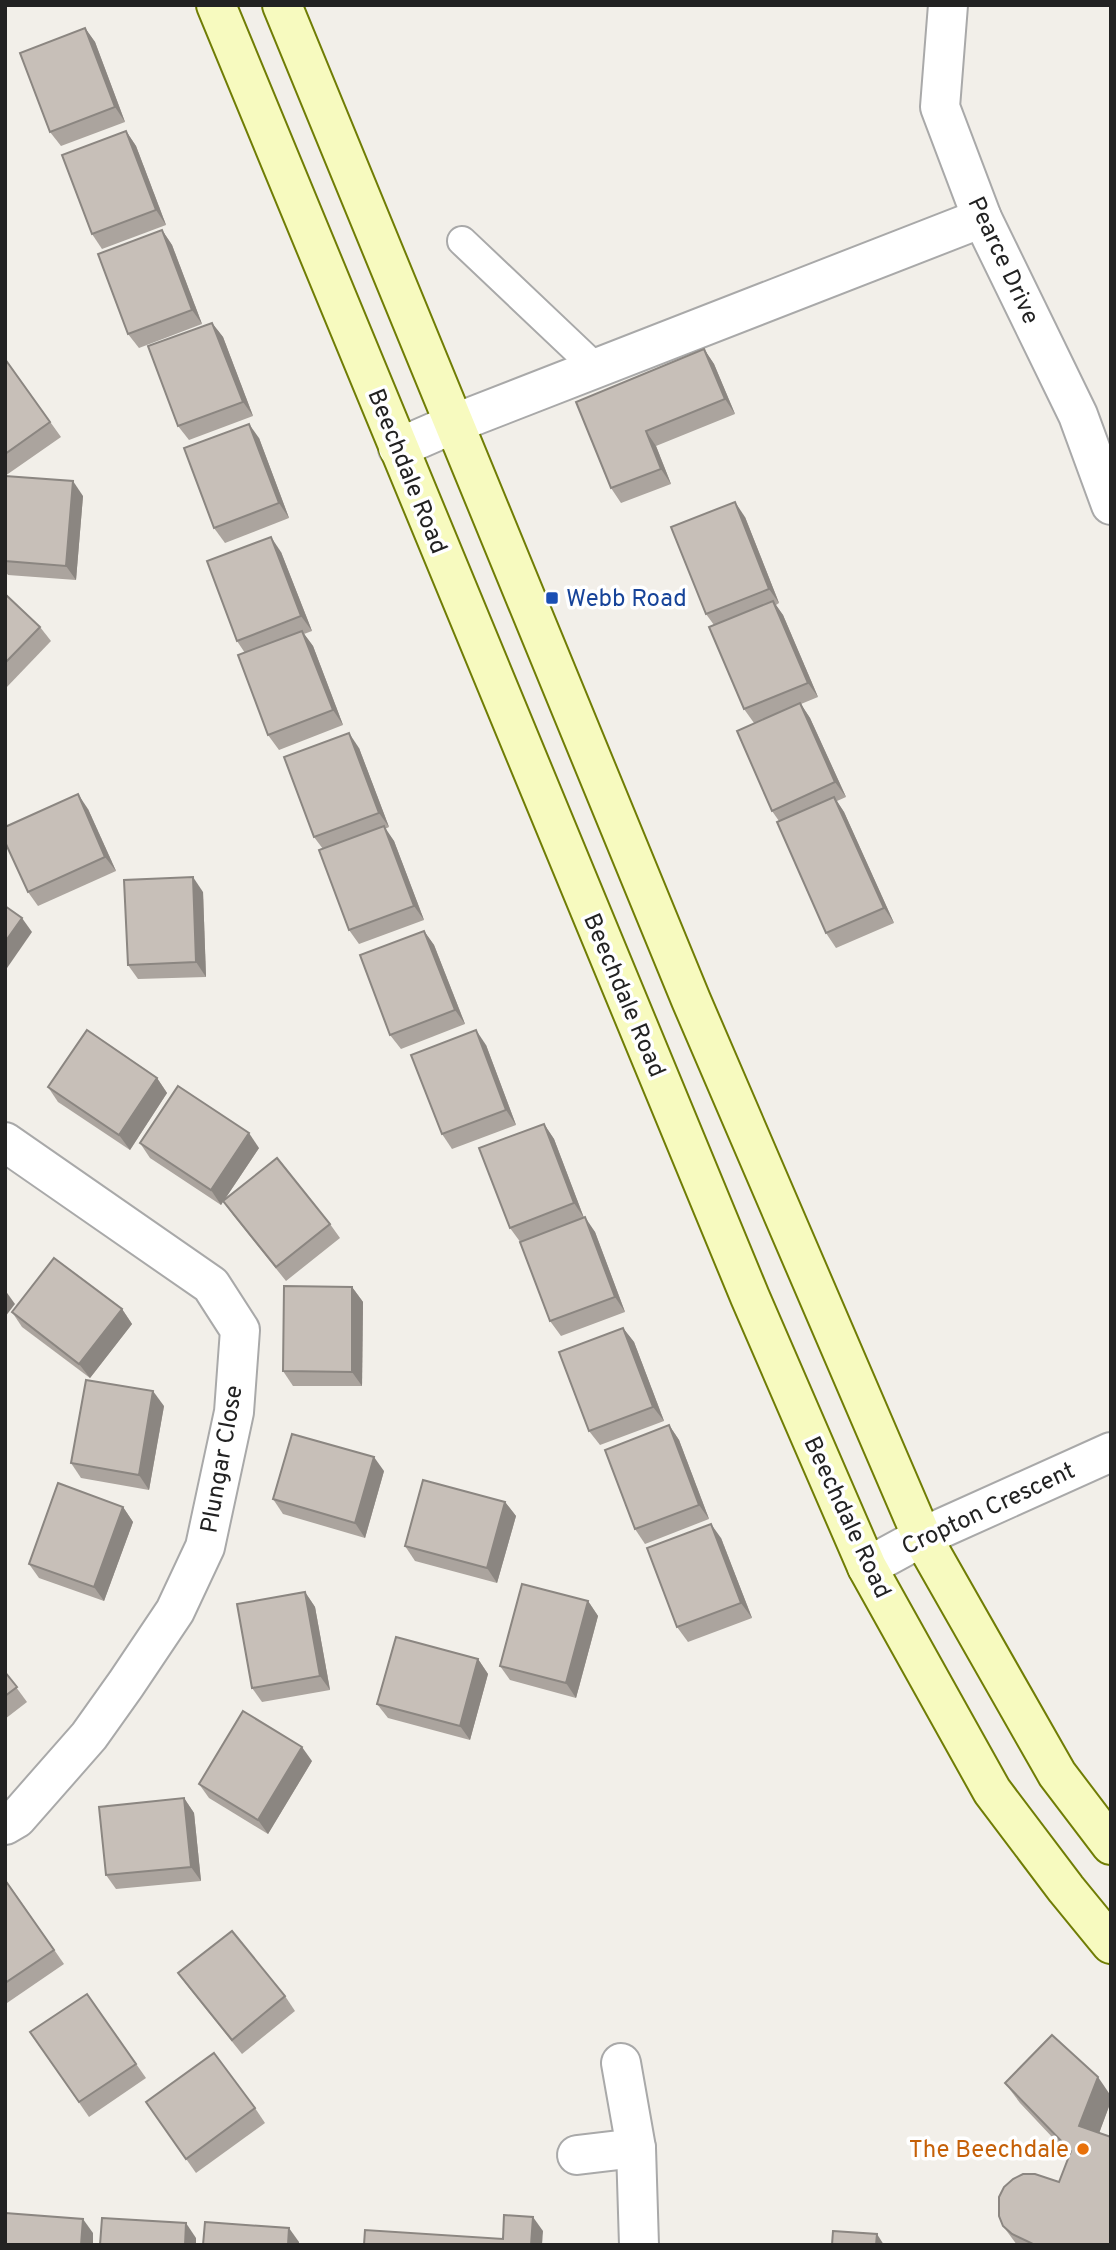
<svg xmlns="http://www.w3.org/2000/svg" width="1116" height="2250" font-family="Overpass,sans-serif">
	<rect width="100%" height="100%" fill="#f2efe9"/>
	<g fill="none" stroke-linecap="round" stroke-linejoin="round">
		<g stroke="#a9a9a9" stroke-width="32">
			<path id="lane" d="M462,241L596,368"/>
		</g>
		<g stroke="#a9a9a9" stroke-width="42">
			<g id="street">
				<path d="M948,5L940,107L982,218L1078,415L1111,505"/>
				<path d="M398,448L453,424L982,218"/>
				<path d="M5,1142L211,1285L240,1330L234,1412L205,1547L175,1611L126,1684L89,1736L17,1818L5,1825"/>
				<path d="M867,1567L922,1537L1111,1452"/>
				<path d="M621,2063L636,2148L639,2245"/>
				<path d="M577,2155L636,2148"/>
			</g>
		</g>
		<g stroke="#707d05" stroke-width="42">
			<g id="secondary">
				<path d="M216,5L750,1297L867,1567L992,1791L1066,1889L1111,1944"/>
				<path d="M282,5L691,1000L922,1537L1057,1774L1111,1845"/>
			</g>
		</g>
		<use href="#lane" stroke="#fff" stroke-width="28"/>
		<use href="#street" stroke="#fff" stroke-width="38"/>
		<use href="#secondary" stroke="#f7fabf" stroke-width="38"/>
	</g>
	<g fill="#aba49e">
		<path d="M85,28L95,42L125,122L61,146L50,132Z"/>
		<path d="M126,131L136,146L166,225L102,249L92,234Z"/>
		<path d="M162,230L172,245L202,324L139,348L128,334Z"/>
		<path d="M212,323L223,337L253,416L189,440L178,426Z"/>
		<path d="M704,349L714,364L735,414L656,446L671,484L621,503L611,488L576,402Z"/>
		<path d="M5,359L61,437L5,476L83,496L76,580L8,575L5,571Z"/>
		<path d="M259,438L289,518L225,543L214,528Z"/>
		<path d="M745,517L779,603L776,605L783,615L818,697L801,704L810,718L846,797L837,801L844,812L894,923L836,948L826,933L779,821L772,811L754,723L744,709L714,625L706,614Z"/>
		<path d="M281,552L312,631L304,634L313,646L343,725L279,750L268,735L245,653L237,641Z"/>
		<path d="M5,594L40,627L51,641L5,689Z"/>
		<path d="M359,748L389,827L385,829L394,841L424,920L359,944L349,930L323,849L314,837Z"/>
		<path d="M88,809L116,871L38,906L28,892Z"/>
		<path d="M203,892L206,977L138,979L128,965Z"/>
		<path d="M424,931L434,945L465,1024L401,1049L390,1035Z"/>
		<path d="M486,1045L516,1125L452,1149L442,1134Z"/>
		<path d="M157,1078L167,1093L130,1150L58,1102L48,1087Z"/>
		<path d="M544,1124L554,1139L584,1218L595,1232L625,1312L561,1336L550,1321L521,1243L510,1228Z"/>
		<path d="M140,1143L259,1148L225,1199L330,1224L340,1238L286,1281L233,1215L223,1201L221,1205L150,1158Z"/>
		<path d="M352,1287L363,1302L362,1386H293L283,1371Z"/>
		<path d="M122,1309L132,1324L90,1378L22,1327L12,1312Z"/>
		<path d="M623,1328L634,1342L664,1421L600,1445L589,1431Z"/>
		<path d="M164,1406L149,1490L81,1478L71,1463Z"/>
		<path d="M669,1425L679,1440L709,1519L645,1544L635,1529Z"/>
		<path d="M384,1471L365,1538L283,1514L273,1499Z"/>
		<path d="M505,1502L516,1516L497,1583L415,1561L405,1546Z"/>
		<path d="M123,1507L133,1522L104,1601L39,1578L29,1564Z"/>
		<path d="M721,1538L752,1618L688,1642L677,1627Z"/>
		<path d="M305,1592L315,1607L330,1690L262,1702L252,1688Z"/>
		<path d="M588,1601L598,1616L576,1698L510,1680L500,1666Z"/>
		<path d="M478,1659L488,1674L470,1740L388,1718L377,1704Z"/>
		<path d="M5,1672L27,1702L5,1719Z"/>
		<path d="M312,1761L268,1834L209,1798L199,1784Z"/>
		<path d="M184,1798L194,1813L201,1881L116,1889L106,1875Z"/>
		<path d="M5,1879L64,1964L7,2003L5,2000Z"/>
		<path d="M178,1973L285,1996L295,2011L242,2054L189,1988Z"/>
		<path d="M87,1994L146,2078L89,2117L30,2032Z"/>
		<path d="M1005,2083L1111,2101L1099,2133L1111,2245H1017L1003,2226L1059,2182L1069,2155L1020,2103Z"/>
		<path d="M146,2102L255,2108L265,2123L196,2173Z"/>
	</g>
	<g fill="#8b8681">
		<path d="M85,28L95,42L125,122L115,107Z"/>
		<path d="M126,131L136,146L166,225L156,210Z"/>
		<path d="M162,230L172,245L202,324L192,310Z"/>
		<path d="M212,323L223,337L253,416L243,402Z"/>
		<path d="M704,349L714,364L735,414L725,399Z"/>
		<path d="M249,424L259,438L289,518L279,503Z"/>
		<path d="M646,431L656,446L671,484L661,469Z"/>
		<path d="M73,481L83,496L76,580L66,566Z"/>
		<path d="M735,502L745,517L779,603L769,589Z"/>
		<path d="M271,537L281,552L312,631L301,616Z"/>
		<path d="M773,601L783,615L818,697L808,683Z"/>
		<path d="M302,631L313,646L343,725L333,710Z"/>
		<path d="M800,703L810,718L846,797L835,782Z"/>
		<path d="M349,733L359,748L389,827L379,813Z"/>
		<path d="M78,794L88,809L116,871L105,857Z"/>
		<path d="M834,797L844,812L894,923L884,908Z"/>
		<path d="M384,826L394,841L424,920L414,906Z"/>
		<path d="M193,877L203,892L206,977L196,962Z"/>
		<path d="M22,918L32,932L5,971V942Z"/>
		<path d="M424,931L434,945L465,1024L455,1010Z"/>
		<path d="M476,1030L486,1045L516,1125L506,1110Z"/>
		<path d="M157,1078L167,1093L130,1150L119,1135Z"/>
		<path d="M544,1124L554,1139L584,1218L574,1203Z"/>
		<path d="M249,1133L259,1148L221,1205L211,1190Z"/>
		<path d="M585,1217L595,1232L625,1312L615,1297Z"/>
		<path d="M352,1287L363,1302L362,1386L352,1372Z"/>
		<path d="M5,1290L15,1304L5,1317Z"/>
		<path d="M122,1309L132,1324L90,1378L79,1364Z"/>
		<path d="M623,1328L634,1342L664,1421L653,1407Z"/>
		<path d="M153,1391L164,1406L149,1490L139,1475Z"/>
		<path d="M669,1425L679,1440L709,1519L699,1505Z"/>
		<path d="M374,1457L384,1471L365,1538L355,1523Z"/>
		<path d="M505,1502L516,1516L497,1583L487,1568Z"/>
		<path d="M123,1507L133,1522L104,1601L94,1587Z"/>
		<path d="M711,1524L721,1538L752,1618L741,1603Z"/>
		<path d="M305,1592L315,1607L330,1690L320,1676Z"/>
		<path d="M588,1601L598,1616L576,1698L566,1683Z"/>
		<path d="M478,1659L488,1674L470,1740L460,1726Z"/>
		<path d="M302,1747L312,1761L268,1834L258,1820Z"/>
		<path d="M184,1798L194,1813L201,1881L191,1867Z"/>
		<path d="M1098,2077L1111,2096V2101L1094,2147L1079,2126Z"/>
		<path d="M533,2217L543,2231L542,2245H531Z"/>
		<path d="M83,2219L93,2233V2245H81Z"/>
		<path d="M186,2223L196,2238V2245H185Z"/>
		<path d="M289,2228L299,2242V2245H288Z"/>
		<path d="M877,2234L884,2245H876Z"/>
	</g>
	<g fill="#c7bfb8" stroke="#8b8681" stroke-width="2">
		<path d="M85,28L115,107L50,132L20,53Z"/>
		<path d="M126,131L156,210L92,234L62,155Z"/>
		<path d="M162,230L192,310L128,334L98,254Z"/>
		<path d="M212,323L243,402L178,426L148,346Z"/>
		<path d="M704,349L725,399L646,431L661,469L611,488L576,402Z"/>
		<path d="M5,359L50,422L5,454Z"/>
		<path d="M249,424L279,503L214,528L184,448Z"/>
		<path d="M5,476L73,481L66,566L5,561Z"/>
		<path d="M735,502L769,589L706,614L671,527Z"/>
		<path d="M271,537L301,616L237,641L207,561Z"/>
		<path d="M5,594L40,627L5,663Z"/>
		<path d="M773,601L808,683L744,709L709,627Z"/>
		<path d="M302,631L333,710L268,735L238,655Z"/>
		<path d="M800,703L835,782L772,811L737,731Z"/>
		<path d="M349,733L379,813L314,837L284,757Z"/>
		<path d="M78,794L105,857L28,892L5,842V827Z"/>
		<path d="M834,797L884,908L826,933L777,822Z"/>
		<path d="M384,826L414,906L349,930L319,850Z"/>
		<path d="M193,877L196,962L128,965L124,880Z"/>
		<path d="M5,906L22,918L5,942Z"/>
		<path d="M424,931L455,1010L390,1035L360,955Z"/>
		<path d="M87,1030L157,1078L119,1135L48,1087Z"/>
		<path d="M476,1030L506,1110L442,1134L411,1055Z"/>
		<path d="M178,1086L249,1133L211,1190L140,1143Z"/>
		<path d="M544,1124L574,1203L510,1228L479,1148Z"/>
		<path d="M277,1158L330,1224L276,1267L223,1201Z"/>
		<path d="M585,1217L615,1297L550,1321L520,1242Z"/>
		<path d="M54,1258L122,1309L79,1364L12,1312Z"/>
		<path d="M284,1286L352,1287V1372L283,1371Z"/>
		<path d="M623,1328L653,1407L589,1431L559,1352Z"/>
		<path d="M86,1380L153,1391L139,1475L71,1463Z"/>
		<path d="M669,1425L699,1505L635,1529L605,1450Z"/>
		<path d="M292,1434L374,1457L355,1523L273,1499Z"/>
		<path d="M423,1480L505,1502L487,1568L405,1546Z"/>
		<path d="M58,1483L123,1507L94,1587L29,1564Z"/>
		<path d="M711,1524L741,1603L677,1627L647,1548Z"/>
		<path d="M522,1584L588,1601L566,1683L500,1666Z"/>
		<path d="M305,1592L320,1676L252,1688L237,1604Z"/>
		<path d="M396,1637L478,1659L460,1726L377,1704Z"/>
		<path d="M5,1672L17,1687L5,1696Z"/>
		<path d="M243,1711L302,1747L258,1820L199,1784Z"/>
		<path d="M184,1798L191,1867L106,1875L99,1807Z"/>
		<path d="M5,1880L54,1950L5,1983Z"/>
		<path d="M232,1931L285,1996L232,2040L178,1973Z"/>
		<path d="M87,1994L136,2064L79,2102L30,2032Z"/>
		<path d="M1052,2035L1098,2077L1079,2126L1111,2137V2245H1035L1012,2234L1003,2226L999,2216V2197L1004,2187L1013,2179L1023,2174H1035L1059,2182L1071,2151L1005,2083Z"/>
		<path d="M214,2053L255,2108L186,2159L146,2102Z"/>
		<path d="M5,2213L83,2219L81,2245H5Z"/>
		<path d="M504,2215L533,2217L531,2245H364L365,2230L503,2239Z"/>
		<path d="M102,2218L186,2223L185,2245H100Z"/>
		<path d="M205,2222L289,2228L288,2245H203Z"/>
		<path d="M833,2231L877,2234L876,2245H832Z"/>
	</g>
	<rect fill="#1a4fb4" stroke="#fff" stroke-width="2.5" x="545" y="591" width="14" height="14" rx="3.5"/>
	<circle fill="#e8710a" stroke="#fff" stroke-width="2.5" cx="1083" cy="2149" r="7"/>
	<g text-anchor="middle" stroke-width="7" stroke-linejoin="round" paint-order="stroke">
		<g font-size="24" fill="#222" stroke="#fff">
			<text transform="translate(1004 260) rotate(65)" y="8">Pearce Drive</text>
			<text transform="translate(408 471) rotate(68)" y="8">Beechdale Road</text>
			<text transform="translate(625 995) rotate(67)" y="8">Beechdale Road</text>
			<text transform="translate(221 1459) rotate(-80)" y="8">Plungar Close</text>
			<text transform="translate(988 1508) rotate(-25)" y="8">Cropton Crescent</text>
			<text transform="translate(848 1517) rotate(65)" y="8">Beechdale Road</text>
		</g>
		<g font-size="24" fill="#164399" stroke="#fff" text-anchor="start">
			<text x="566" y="606">Webb Road</text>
		</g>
		<g font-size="24" fill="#c56008" stroke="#fff" text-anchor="end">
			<text x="1069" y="2157">The Beechdale</text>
		</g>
	</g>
	<rect width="1116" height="2250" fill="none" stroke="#222222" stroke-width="14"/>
</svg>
